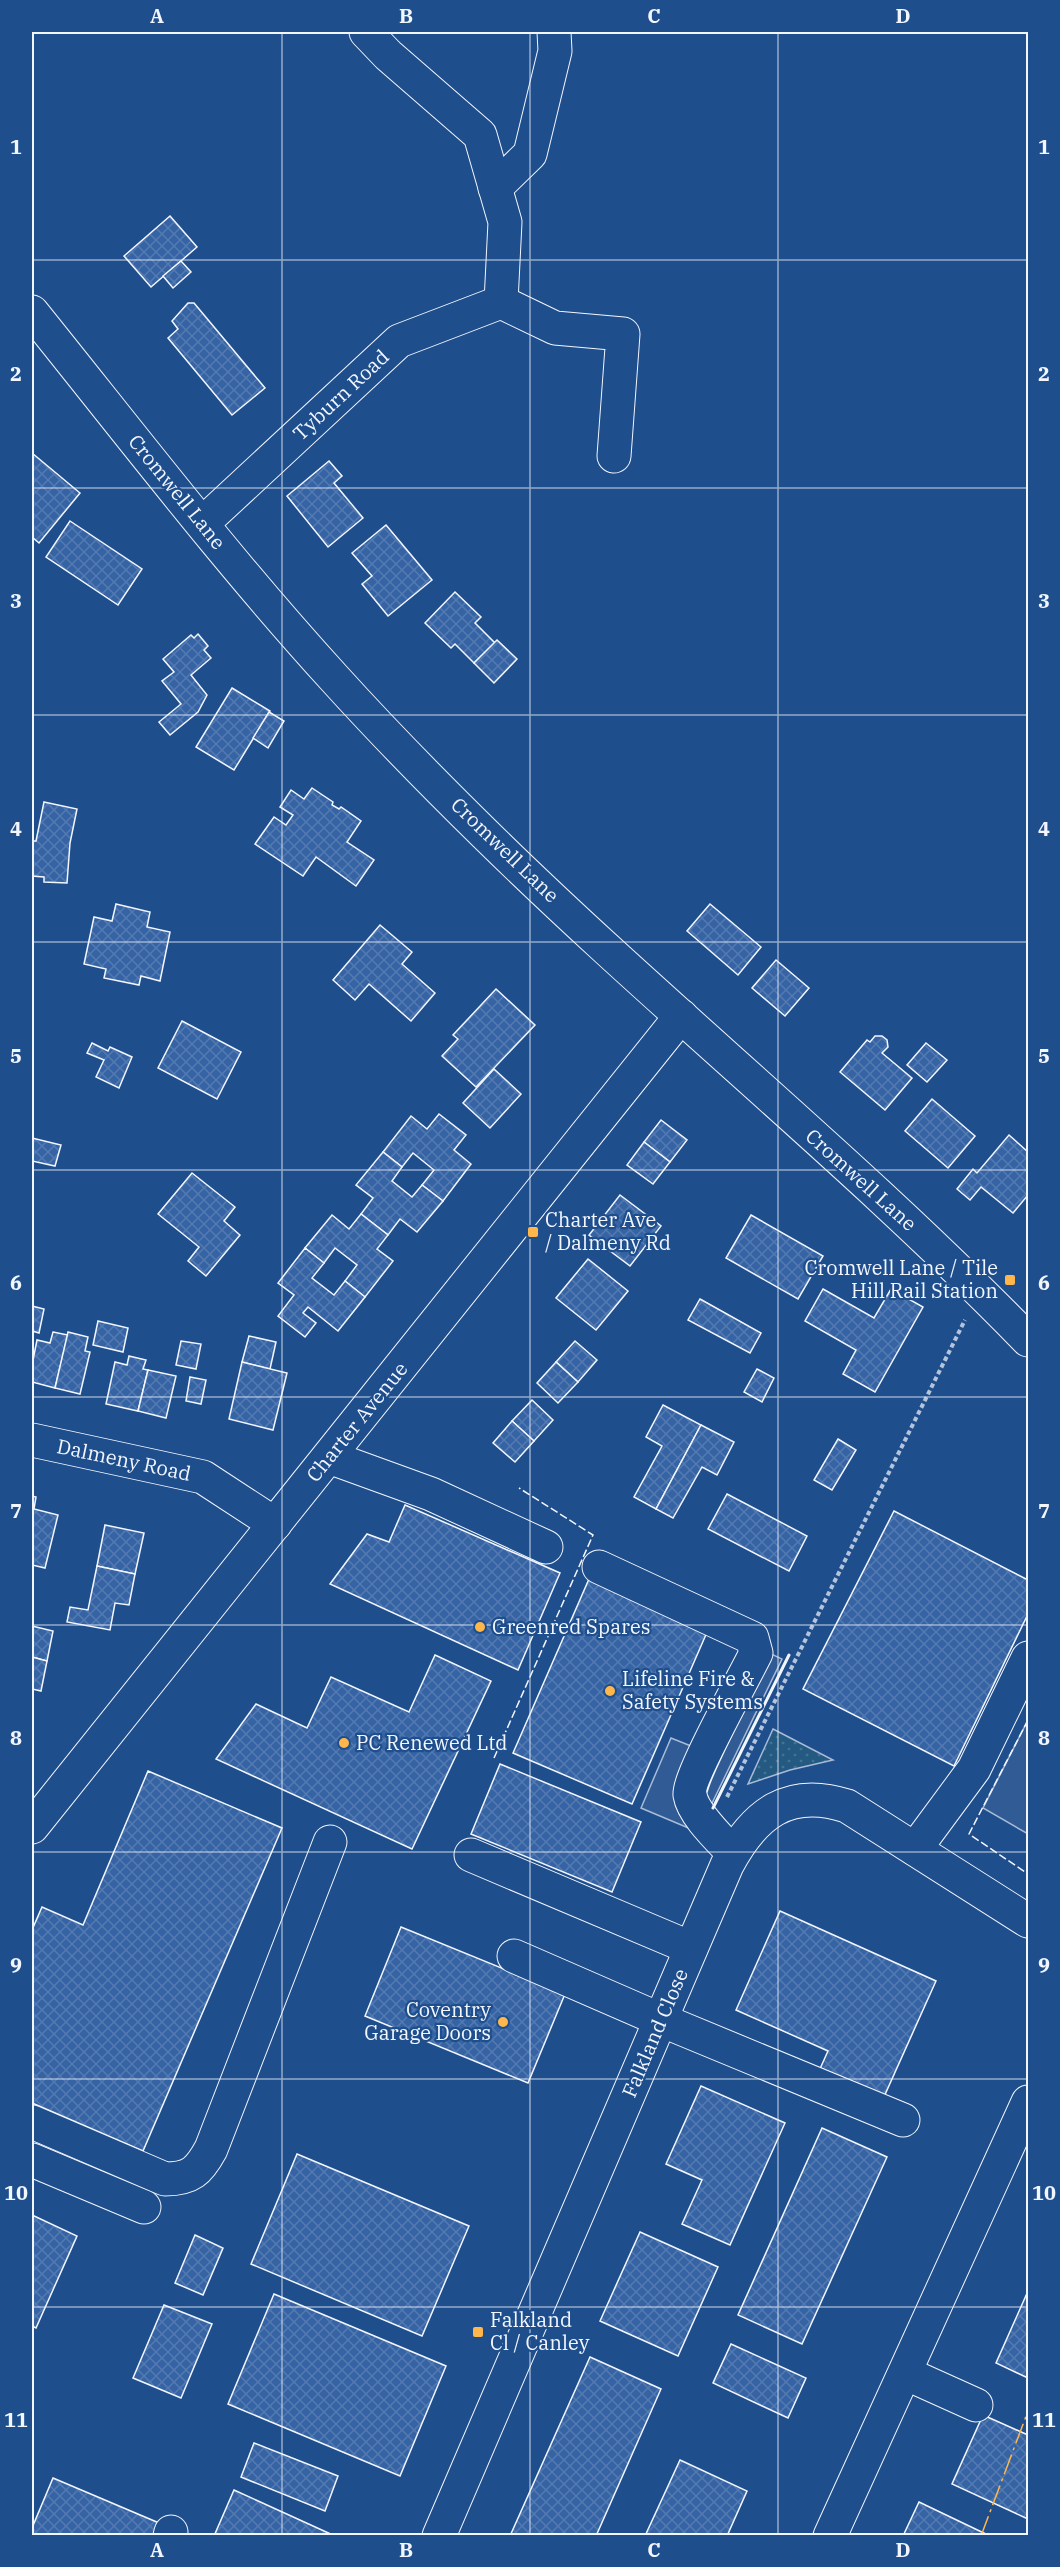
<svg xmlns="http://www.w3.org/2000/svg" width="1060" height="2567" font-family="'IBM Plex Serif',serif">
	<defs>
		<pattern id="grass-dots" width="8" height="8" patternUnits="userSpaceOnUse" patternTransform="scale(1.5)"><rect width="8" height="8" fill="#245a82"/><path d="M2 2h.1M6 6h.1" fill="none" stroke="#447295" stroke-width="1.8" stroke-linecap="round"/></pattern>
		<pattern id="building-cross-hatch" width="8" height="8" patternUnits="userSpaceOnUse" patternTransform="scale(1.5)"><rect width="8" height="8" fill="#3563a3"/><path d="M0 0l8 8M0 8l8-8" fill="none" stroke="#537ab1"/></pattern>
	</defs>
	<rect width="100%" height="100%" fill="#1f4e8c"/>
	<path fill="url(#grass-dots)" stroke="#a8bbd7" stroke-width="1.5" d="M773,1729L833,1760L790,1770L748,1784Z"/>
	<g fill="#305b95" stroke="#a8bbd7" stroke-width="1.5">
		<path d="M744,1641L782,1659L698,1832L641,1808L671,1738L691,1746Z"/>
		<path d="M1028,1720V1834L983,1808Z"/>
	</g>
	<g fill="url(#building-cross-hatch)" stroke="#f2f6ff" stroke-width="1.5">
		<path d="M170,216L197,247L151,287L124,256Z"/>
		<path d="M181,261L191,272L173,288L163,276Z"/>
		<path d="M188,303H194L265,388L232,415L168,338L178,329L172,321Z"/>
		<path d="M32,453L80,493L39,543L32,537Z"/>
		<path d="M329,461L342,476L334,483L363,518L328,547L287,496Z"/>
		<path d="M70,521L142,569L118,605L46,557Z"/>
		<path d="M386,525L432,580L388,616L362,584L372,576L352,553Z"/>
		<path d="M455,592L481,617L475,623L495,643L474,663L455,644L451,648L425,623Z"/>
		<path d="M198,634L208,646L204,650L211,658L191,675L207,695L198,712L170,735L159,722L181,704L162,681L174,672L163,659L191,635L194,638Z"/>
		<path d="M497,640L517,659L494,683L474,663Z"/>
		<path d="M232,688L270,711L234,770L196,747Z"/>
		<path d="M269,712L284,721L268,748L253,738Z"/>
		<path d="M312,788L333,802L332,805L339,809L341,807L361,821L347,842L374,860L356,886L316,857L303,876L255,844L274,817L286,825L293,815L280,807L291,790L304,799Z"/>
		<path d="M44,802L77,809L70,843L67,883L44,882V877L32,876V841H36Z"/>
		<path d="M116,904L150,912L147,927L170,932L160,981L141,976L139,985L104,978L106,969L84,964L94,917L112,921Z"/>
		<path d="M710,904L761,947L738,975L687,931Z"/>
		<path d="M380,925L412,952L402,964L435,993L411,1021L369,984L355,1000L333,980Z"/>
		<path d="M776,960L809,988L785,1016L752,988Z"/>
		<path d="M496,989L535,1025L476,1087L442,1056L458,1039L453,1035Z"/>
		<path d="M182,1021L241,1052L217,1099L158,1068Z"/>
		<path d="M875,1036H882L887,1040L888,1047L882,1053L912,1078L885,1110L840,1072L867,1040L870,1042Z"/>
		<path d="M92,1043L108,1051L110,1047L132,1057L119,1088L96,1077L104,1060L87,1053Z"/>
		<path d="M926,1043L947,1060L927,1082L907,1065Z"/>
		<path d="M494,1069L521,1094L490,1128L463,1103Z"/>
		<path d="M932,1099L975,1136L948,1168L905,1131Z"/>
		<path d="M439,1114L466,1135L454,1150L471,1164L443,1201L422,1185L434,1170L413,1153L402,1167L383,1152L411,1116L427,1129Z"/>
		<path d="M661,1120L687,1140L670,1162L644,1142Z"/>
		<path d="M1009,1135L1028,1152V1195L1013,1213L981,1187L970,1200L957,1189L973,1169L977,1173Z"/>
		<path d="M32,1138L61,1145L55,1166L32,1161Z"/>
		<path d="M644,1142L670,1162L653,1184L627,1165Z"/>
		<path d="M383,1152L402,1167L392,1181L412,1197L422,1185L443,1201L417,1232L400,1219L388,1235L361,1214L373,1198L356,1185Z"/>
		<path d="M192,1173L235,1207L224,1221L240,1235L206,1276L188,1261L199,1247L158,1214Z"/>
		<path d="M620,1195L661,1226L630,1266L589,1235Z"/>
		<path d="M361,1214L388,1235L377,1249L393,1261L365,1297L345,1281L357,1265L335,1248L324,1263L305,1248L332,1215L349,1229Z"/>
		<path d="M751,1215L823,1256L798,1299L726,1258Z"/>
		<path d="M305,1248L324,1263L312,1278L334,1295L345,1281L365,1297L338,1331L308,1307L303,1313L316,1323L305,1337L278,1316L294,1295L278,1283Z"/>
		<path d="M588,1259L628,1291L596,1330L556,1298Z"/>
		<path d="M823,1289L874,1318L891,1289L923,1307L875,1392L843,1374L856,1350L805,1321Z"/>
		<path d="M700,1299L761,1333L750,1353L688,1320Z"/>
		<path d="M32,1306L44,1309L39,1333L32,1331Z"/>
		<path d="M98,1321L128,1328L123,1352L93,1345Z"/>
		<path d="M53,1332L68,1335L55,1388L32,1382V1365L37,1340L50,1343Z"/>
		<path d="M68,1332L88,1337L85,1351L90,1352L80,1394L55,1388Z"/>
		<path d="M249,1336L276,1342L270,1369L242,1362Z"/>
		<path d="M181,1341L201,1344L196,1369L176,1365Z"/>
		<path d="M575,1341L597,1360L578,1382L556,1362Z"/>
		<path d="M129,1356L146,1360L143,1369L148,1370L138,1411L106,1404L115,1362L127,1365Z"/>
		<path d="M242,1362L287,1373L273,1430L229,1419Z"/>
		<path d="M556,1362L578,1382L558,1403L537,1383Z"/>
		<path d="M757,1369L774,1378L762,1402L744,1392Z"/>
		<path d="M148,1370L176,1376L166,1418L138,1411Z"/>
		<path d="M190,1377L206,1380L201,1404L186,1401Z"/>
		<path d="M532,1400L553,1420L534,1441L512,1421Z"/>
		<path d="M663,1405L701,1425L656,1509L634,1497L662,1446L646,1437Z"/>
		<path d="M512,1421L534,1441L515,1462L493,1443Z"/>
		<path d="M701,1425L734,1442L717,1475L702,1467L673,1518L656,1509Z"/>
		<path d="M838,1439L856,1450L832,1490L814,1480Z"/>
		<path d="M727,1494L807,1536L789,1571L708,1529Z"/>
		<path d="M32,1496L36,1497L34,1509L58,1515L45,1568L32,1565Z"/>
		<path d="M405,1505L560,1573L518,1670L330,1584L367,1534L389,1542Z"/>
		<path d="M894,1511L1028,1580V1614L954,1766L803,1689Z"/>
		<path d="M105,1525L144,1533L135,1574L97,1566Z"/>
		<path d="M97,1566L135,1574L129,1605L115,1603L110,1630L67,1622L70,1607L88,1610Z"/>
		<path d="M589,1579L708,1630L632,1804L513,1753Z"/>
		<path d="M32,1626L53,1631L47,1661L32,1657Z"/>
		<path d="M435,1655L491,1681L412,1849L216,1759L256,1704L307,1728L331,1677L409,1712Z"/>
		<path d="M32,1657L47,1661L41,1691L32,1689Z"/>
		<path d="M500,1764L641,1822L612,1892L471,1834Z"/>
		<path d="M148,1771L282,1828L143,2151L32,2103V1930L42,1907L83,1925Z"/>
		<path d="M780,1911L936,1981L883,2099L819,2071L828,2051L736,2010Z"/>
		<path d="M401,1927L565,1994L528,2083L365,2016Z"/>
		<path d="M701,2086L785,2123L730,2245L682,2224L702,2180L666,2164Z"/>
		<path d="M822,2128L887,2157L802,2344L738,2315Z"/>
		<path d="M297,2154L469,2226L422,2336L251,2264Z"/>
		<path d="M32,2215L77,2236L36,2328L32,2326Z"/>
		<path d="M640,2232L718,2267L678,2356L600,2321Z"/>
		<path d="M195,2235L223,2248L203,2295L175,2283Z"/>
		<path d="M1028,2291V2378L996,2363Z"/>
		<path d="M274,2294L446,2366L400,2476L228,2404Z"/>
		<path d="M164,2305L212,2324L181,2398L133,2378Z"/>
		<path d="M731,2344L806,2378L788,2418L713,2383Z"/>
		<path d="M590,2357L661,2389L596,2536H510Z"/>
		<path d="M983,2415L1028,2435V2519L952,2484Z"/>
		<path d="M254,2443L338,2476L325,2511L241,2477Z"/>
		<path d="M680,2460L747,2491L727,2536H645Z"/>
		<path d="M53,2478L159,2523L153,2536H32V2528Z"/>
		<path d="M234,2490L335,2536H214Z"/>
		<path d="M919,2502L990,2536H903Z"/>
	</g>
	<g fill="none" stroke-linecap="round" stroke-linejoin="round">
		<g stroke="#f2f6ff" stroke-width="35">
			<g id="minor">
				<path d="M366,32L388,55L480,135L505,222L501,302"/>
				<path d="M495,188L530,154L555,51L554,32"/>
				<path d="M501,302L555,328L623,334L614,456"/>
				<path d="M32,312C131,435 228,562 335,679C383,732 434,784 485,834C662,1008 856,1163 1028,1340"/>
				<path d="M203,523L399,341L501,302"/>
				<path d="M32,1440L203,1477L275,1524"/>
				<path d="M329,1457L431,1494L546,1547"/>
				<path d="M599,1567L752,1638L756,1653C746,1674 687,1779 690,1795C693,1814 720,1839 733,1853"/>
				<path d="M32,1827L681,1016"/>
				<path d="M915,1849L974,1769L1028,1658"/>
				<path d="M471,1855L691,1948"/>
				<path d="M514,1956L661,2020L903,2120"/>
				<path d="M32,2122L165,2179C191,2179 199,2171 211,2149L330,1842"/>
				<path d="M32,2160L144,2207"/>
				<path d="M905,2373L976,2405"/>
				<path d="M170,2536L171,2532"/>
				<path d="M439,2536L727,1865C754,1814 788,1787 847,1806L1028,1921"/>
				<path d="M830,2536L1028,2102"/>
			</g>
		</g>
		<path stroke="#b3c4dc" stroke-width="4" stroke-dasharray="4.5 3" stroke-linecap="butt" d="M727,1797L965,1320"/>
		<use href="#minor" stroke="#1f4e8c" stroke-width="33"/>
		<g stroke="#f2f6ff" stroke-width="1.5" stroke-dasharray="8 3" stroke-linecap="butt">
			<path d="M1028,1720L969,1834L1028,1874"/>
			<path d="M494,1758L593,1535L519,1488"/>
		</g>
		<path stroke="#f2f6ff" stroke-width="3" d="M713,1808L789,1655"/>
		<path stroke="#ffb74d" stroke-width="1.5" stroke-dasharray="21 4.5 3 4.5" stroke-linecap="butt" d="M981,2536L1028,2411"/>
	</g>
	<path fill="none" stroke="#f2f6ff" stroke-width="1.5" stroke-opacity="0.55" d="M282,32V2536M530,32V2536M778,32V2536M32,260H1028M32,488H1028M32,715H1028M32,942H1028M32,1170H1028M32,1397H1028M32,1625H1028M32,1852H1028M32,2079H1028M32,2307H1028"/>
	<g fill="#ffb74d" stroke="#1f4e8c" stroke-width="2">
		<rect x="527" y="1226" width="12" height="12" rx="3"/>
		<rect x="1004" y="1274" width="12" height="12" rx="3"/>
		<circle cx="480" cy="1627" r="6"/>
		<circle cx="610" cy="1691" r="6"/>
		<circle cx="344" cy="1743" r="6"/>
		<circle cx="503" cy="2022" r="6"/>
		<rect x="472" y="2326" width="12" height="12" rx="3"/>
	</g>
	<g text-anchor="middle" stroke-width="4.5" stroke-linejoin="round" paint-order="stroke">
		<g font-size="20" fill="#f2f6ff" stroke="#1f4e8c">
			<text transform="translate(341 395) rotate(-43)" y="7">Tyburn Road</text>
			<text transform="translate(177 492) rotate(51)" y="7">Cromwell Lane</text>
			<text transform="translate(505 850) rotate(44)" y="7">Cromwell Lane</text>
			<text transform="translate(861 1180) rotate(42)" y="7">Cromwell Lane</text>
			<text transform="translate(357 1422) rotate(-51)" y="7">Charter Avenue</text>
			<text transform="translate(124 1460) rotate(12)" y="7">Dalmeny Road</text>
			<text transform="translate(655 2033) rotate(-67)" y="7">Falkland Close</text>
		</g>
		<g font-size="20" fill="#f2f6ff" stroke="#1f4e8c" text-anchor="start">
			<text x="545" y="1227">Charter Ave<tspan x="545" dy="23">/ Dalmeny Rd</tspan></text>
			<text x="998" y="1275" text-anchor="end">Cromwell Lane / Tile<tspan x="998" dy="23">Hill Rail Station</tspan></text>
			<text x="492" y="1634">Greenred Spares</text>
			<text x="622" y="1686">Lifeline Fire &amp;<tspan x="622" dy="23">Safety Systems</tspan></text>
			<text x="356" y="1750">PC Renewed Ltd</text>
			<text x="491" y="2017" text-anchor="end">Coventry<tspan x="491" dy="23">Garage Doors</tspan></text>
			<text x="490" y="2327">Falkland<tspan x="490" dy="23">Cl / Canley</tspan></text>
		</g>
	</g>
	<rect width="1060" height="2567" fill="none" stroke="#1f4e8c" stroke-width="66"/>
	<rect x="33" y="33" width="994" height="2501" fill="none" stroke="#f2f6ff" stroke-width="2"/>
	<g font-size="20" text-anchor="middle" font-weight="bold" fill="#f2f6ff">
		<text x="157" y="23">A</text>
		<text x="406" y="23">B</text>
		<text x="654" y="23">C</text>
		<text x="903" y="23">D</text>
		<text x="16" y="154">1</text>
		<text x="1044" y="154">1</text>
		<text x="16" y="381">2</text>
		<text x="1044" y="381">2</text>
		<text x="16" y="608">3</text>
		<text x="1044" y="608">3</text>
		<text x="16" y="836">4</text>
		<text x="1044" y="836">4</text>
		<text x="16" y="1063">5</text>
		<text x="1044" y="1063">5</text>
		<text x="16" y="1290">6</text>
		<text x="1044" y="1290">6</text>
		<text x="16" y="1518">7</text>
		<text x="1044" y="1518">7</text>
		<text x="16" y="1745">8</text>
		<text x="1044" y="1745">8</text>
		<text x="16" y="1972">9</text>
		<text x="1044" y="1972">9</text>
		<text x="16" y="2200">10</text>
		<text x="1044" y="2200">10</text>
		<text x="16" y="2427">11</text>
		<text x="1044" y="2427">11</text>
		<text x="157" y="2557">A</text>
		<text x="406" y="2557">B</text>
		<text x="654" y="2557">C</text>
		<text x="903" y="2557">D</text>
	</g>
</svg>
